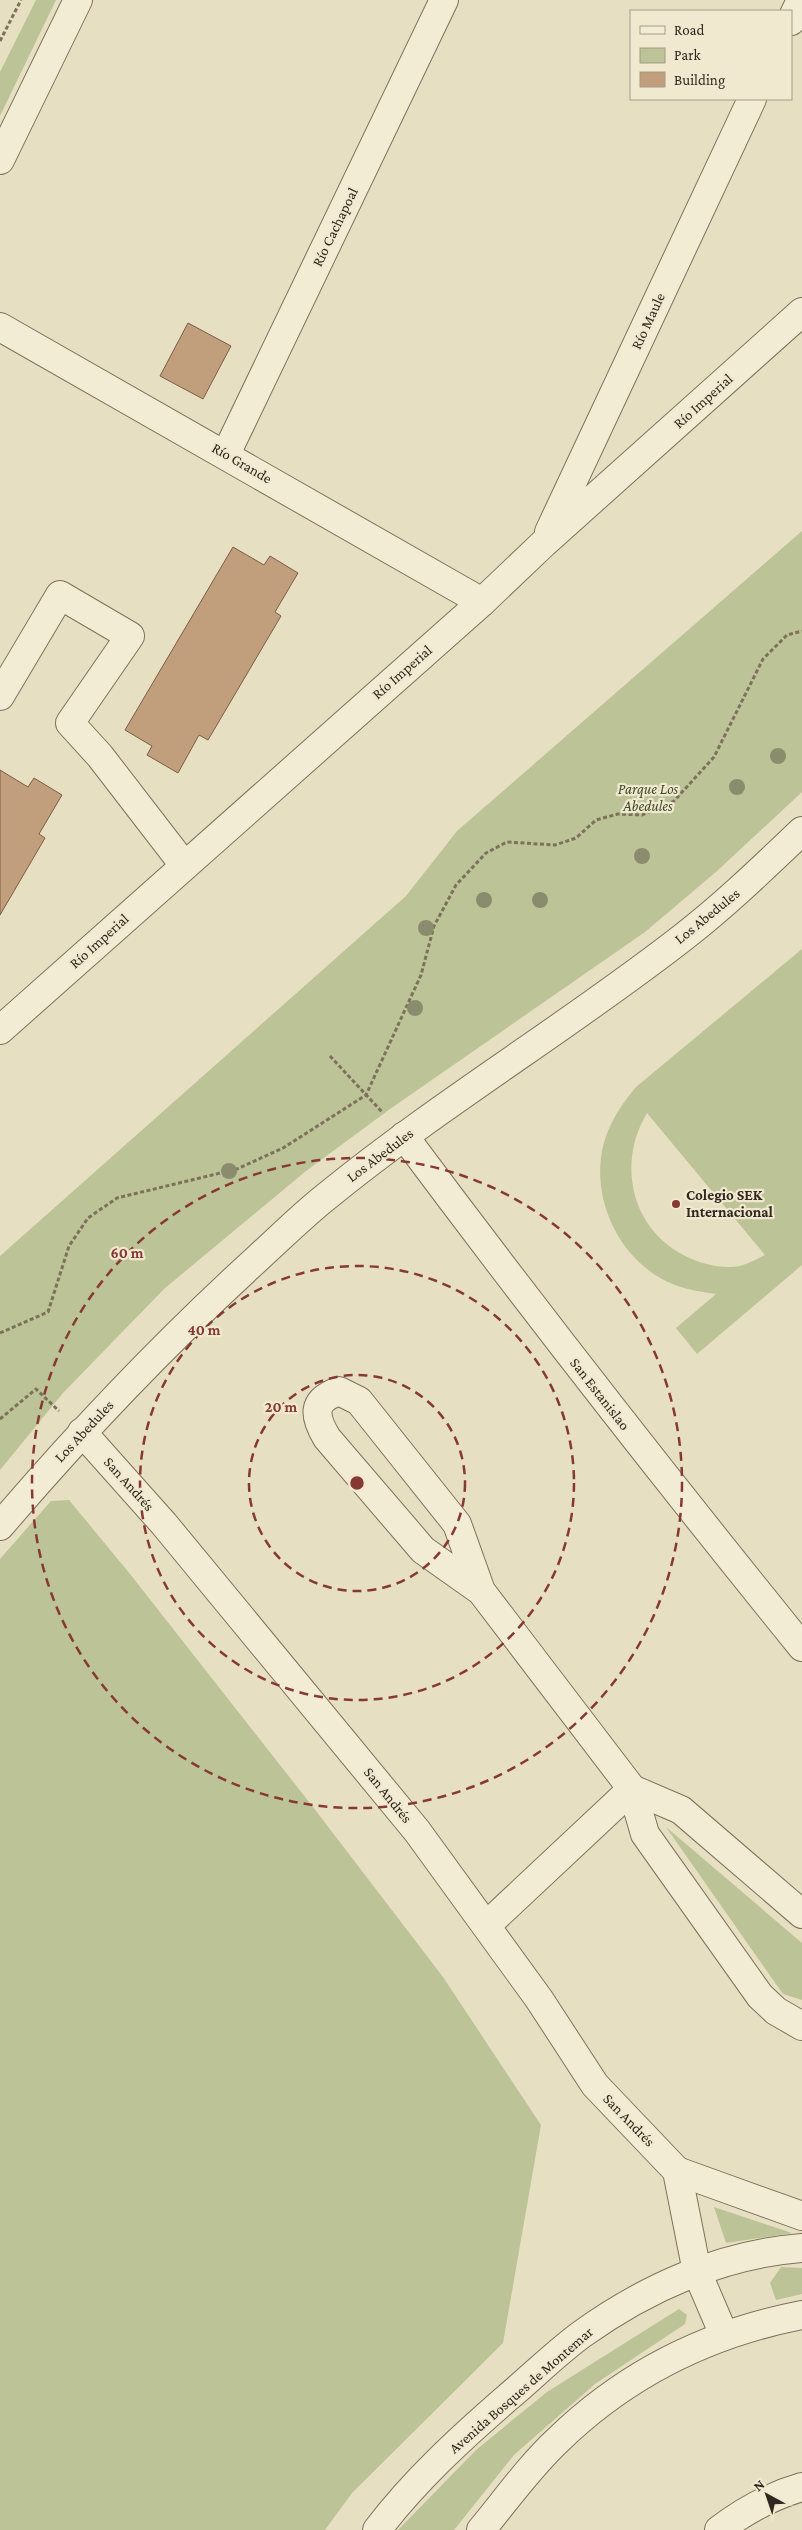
<svg xmlns="http://www.w3.org/2000/svg" width="802" height="2530" font-family="'Crimson Pro',serif">
	<rect width="100%" height="100%" fill="#e7dfc2"/>
	<g fill="#bbc397" fill-rule="evenodd">
		<path d="M36,0H56L0,116V72Z"/>
		<path d="M802,531V792L717,871L645,932L390,1109L306,1171L164,1289L63,1393L0,1470V1256L406,896L457,831Z"/>
		<path d="M802,949V1265L697,1354L676,1328L716,1294C702,1292 689,1290 675,1285C623,1265 592,1205 602,1151C607,1126 620,1106 636,1087ZM647,1113L765,1255C757,1259 748,1264 740,1266C724,1269 706,1265 692,1259C633,1235 615,1166 647,1113Z"/>
		<path d="M69,1500L130,1574L313,1807L443,1977L541,2125L503,2343L352,2493L325,2530H0V1559L51,1501Z"/>
		<path d="M666,1827L802,1943V2000L783,1994Z"/>
		<path d="M714,2207L792,2233L726,2243Z"/>
		<path d="M781,2267L802,2268V2294L776,2300L770,2283Z"/>
		<path d="M679,2309L687,2315L685,2324L595,2384L514,2455L454,2530H398L476,2450L547,2392Z"/>
	</g>
	<g fill="#c19e7c" stroke="#7a5e44">
		<path d="M188,323L231,346L203,399L160,376Z"/>
		<path d="M233,547L264,565L270,556L298,573L275,612L281,616L208,740L199,735L178,773L147,755L152,746L125,730Z"/>
		<path d="M0,770L28,787L34,778L62,795L39,834L45,838L0,915Z"/>
	</g>
	<g fill="none" stroke-linecap="round" stroke-linejoin="round">
		<g stroke="#7e715b" stroke-width="30">
			<g id="minor">
				<path d="M791,21L801,0"/>
				<path d="M0,160L78,0"/>
				<path d="M0,327L482,602"/>
				<path d="M226,454L444,0"/>
				<path d="M549,532L752,99"/>
				<path d="M0,696L60,595L130,636L70,723L100,756L184,865"/>
				<path d="M0,1030L482,602L544,543L802,312"/>
				<path d="M404,1136C533,1309 666,1479 802,1647"/>
				<path d="M82,1432L164,1524L417,1831L539,1999L595,2085L677,2171L697,2272L724,2335"/>
				<path d="M0,1526C81,1431 167,1341 259,1257C282,1236 303,1215 327,1196C442,1102 570,1026 686,935C727,903 764,867 802,831"/>
				<path d="M481,1591L423,1550L327,1438C314,1416 311,1401 339,1391L359,1401L457,1524L481,1591L632,1789L645,1834L760,1996L776,2011L802,2026"/>
				<path d="M487,1925L632,1789L681,1810L802,1914"/>
				<path d="M677,2171L802,2216"/>
				<path d="M377,2530C414,2481 461,2438 507,2398C532,2377 556,2353 582,2334C646,2288 722,2254 802,2248"/>
				<path d="M481,2530C506,2500 529,2467 558,2440C626,2374 709,2333 802,2315"/>
				<path d="M719,2530C744,2511 771,2496 802,2487"/>
			</g>
		</g>
		<g stroke="#7e715b" stroke-width="3" stroke-dasharray="4 2.5" stroke-linecap="butt">
			<path d="M0,41L21,0"/>
			<path d="M330,1056L382,1112"/>
			<path d="M0,1333L48,1312L69,1246L88,1218L117,1198L237,1169L283,1148L366,1095L421,975L434,926L456,885L486,853L507,842L555,845L576,838L596,820L618,814L642,815L674,801L714,757L763,659L787,635L802,631"/>
			<path d="M0,1419L36,1389L59,1411"/>
		</g>
		<use href="#minor" stroke="#f3ecd4" stroke-width="28"/>
	</g>
	<g fill="#8a8d6d">
		<circle cx="778" cy="756" r="8"/>
		<circle cx="737" cy="787" r="8"/>
		<circle cx="642" cy="856" r="8"/>
		<circle cx="484" cy="900" r="8"/>
		<circle cx="540" cy="900" r="8"/>
		<circle cx="426" cy="928" r="8"/>
		<circle cx="415" cy="1008" r="8"/>
		<circle cx="229" cy="1171" r="8"/>
	</g>
	<g fill="none" stroke="#863933" stroke-width="2.5" stroke-dasharray="9 6">
		<circle cx="357" cy="1483" r="108"/>
		<circle cx="357" cy="1483" r="217"/>
		<circle cx="357" cy="1483" r="325"/>
	</g>
	<circle fill="#863933" stroke="#f0e9d0" stroke-width="2" cx="676" cy="1204" r="5"/>
	<g text-anchor="middle" stroke-width="4.5" stroke-linejoin="round" paint-order="stroke">
		<g font-size="15" fill="#30281e" stroke="#f0e9d0">
			<text transform="translate(335 227) rotate(-64)" y="5">Río Cachapoal</text>
			<text transform="translate(648 321) rotate(-65)" y="5">Río Maule</text>
			<text transform="translate(703 401) rotate(-42)" y="5">Río Imperial</text>
			<text transform="translate(242 463) rotate(30)" y="5">Río Grande</text>
			<text transform="translate(402 672) rotate(-41)" y="5">Río Imperial</text>
			<text transform="translate(707 916) rotate(-39)" y="5">Los Abedules</text>
			<text transform="translate(99 941) rotate(-42)" y="5">Río Imperial</text>
			<text transform="translate(380 1155) rotate(-37)" y="5">Los Abedules</text>
			<text transform="translate(600 1394) rotate(52)" y="5">San Estanislao</text>
			<text transform="translate(84 1431) rotate(-47)" y="5">Los Abedules</text>
			<text transform="translate(129 1484) rotate(48)" y="5">San Andrés</text>
			<text transform="translate(388 1795) rotate(51)" y="5">San Andrés</text>
			<text transform="translate(629 2120) rotate(46)" y="5">San Andrés</text>
			<text transform="translate(521 2390) rotate(-41)" y="5">Avenida Bosques de Montemar</text>
		</g>
		<g font-size="15" font-style="italic" fill="#3e4a27" stroke="#f0e9d0">
			<text x="648" y="794">Parque Los<tspan x="648" dy="17">Abedules</tspan></text>
		</g>
		<g font-size="15" font-weight="bold" fill="#30281e" stroke="#f0e9d0" text-anchor="start">
			<text x="686" y="1200">Colegio SEK<tspan x="686" dy="17">Internacional</tspan></text>
		</g>
	</g>
	<circle cx="357" cy="1483" r="8" fill="#863933" stroke="#f0e9d0" stroke-width="2.5"/>
	<g font-size="15" text-anchor="middle" font-weight="bold" fill="#863933" stroke="#f0e9d0" stroke-width="4.5" stroke-linejoin="round" paint-order="stroke">
		<text x="127" y="1258">60 m</text>
		<text x="204" y="1335">40 m</text>
		<text x="281" y="1412">20 m</text>
	</g>
	<rect x="630" y="10" width="162" height="90" fill="#f0e9d0" stroke="#a39c89"/>
	<rect x="640" y="26" width="25" height="8" fill="#f3ecd4" stroke="#a39c89"/>
	<text x="674" y="35" font-size="15" fill="#30281e">Road</text>
	<rect x="640" y="48" width="25" height="15" fill="#bbc397" stroke="#a39c89"/>
	<text x="674" y="60" font-size="15" fill="#30281e">Park</text>
	<rect x="640" y="72" width="25" height="15" fill="#c19e7c" stroke="#a39c89"/>
	<text x="674" y="85" font-size="15" fill="#30281e">Building</text>
	<g transform="translate(767 2495) rotate(320)" stroke="#f0e9d0" stroke-width="4" paint-order="stroke">
	<path d="M0-4L9 19L0 12L-9 19Z" fill="#30281e"/>
	<text y="-8" font-size="14" font-weight="bold" text-anchor="middle" fill="#30281e">N</text>
	</g>
</svg>
